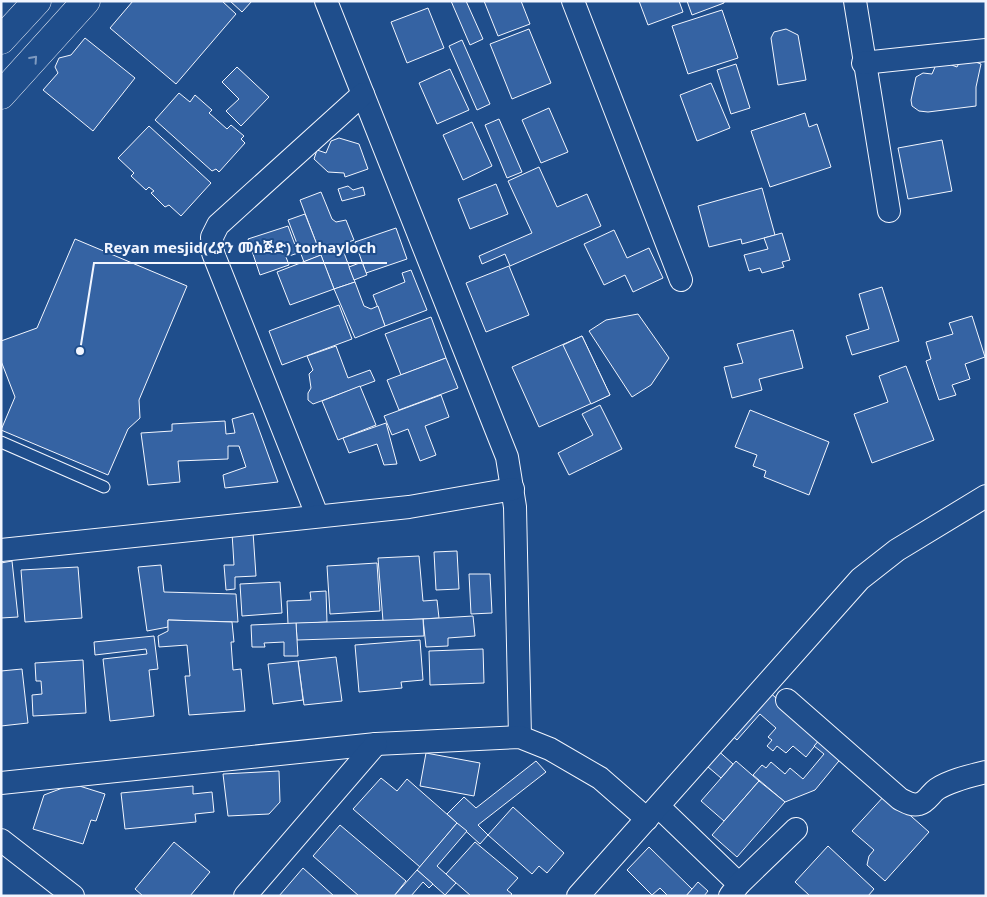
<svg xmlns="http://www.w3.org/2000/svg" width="987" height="897" font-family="'Noto Sans','Noto Sans Ethiopic',sans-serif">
	<rect width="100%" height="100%" fill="#1f4e8c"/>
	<g fill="#3563a3" stroke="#f2f6ff">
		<path d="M133,1H222L236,14L176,84L110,28Z"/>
		<path d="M230,1H252L242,12Z"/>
		<path d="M451,1H466L483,39L470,45Z"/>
		<path d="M484,1H521L530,24L498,36Z"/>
		<path d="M639,1H679L683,12L648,25Z"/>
		<path d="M687,1H724V3L692,15Z"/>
		<path d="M428,8L444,48L407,63L391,22Z"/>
		<path d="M722,10L738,58L688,74L672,26Z"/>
		<path d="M529,29L551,83L512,99L490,44Z"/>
		<path d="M786,29L798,35L806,80L778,85L771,38L774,32Z"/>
		<path d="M85,38L135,78L93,131L43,90L58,73L55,67L59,58L71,55Z"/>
		<path d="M462,40L490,104L477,110L449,46Z"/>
		<path d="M962,57L981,64L976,87V106L928,112L919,111L912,106L911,100L916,77L923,73L932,74L938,60L957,67Z"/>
		<path d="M736,64L750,108L731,114L717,70Z"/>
		<path d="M237,67L269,97L241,126L226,111L239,99L222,82Z"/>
		<path d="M450,69L469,110L437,124L419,83Z"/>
		<path d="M711,83L730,128L697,141L680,95Z"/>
		<path d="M179,93L190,102L195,95L212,110L209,113L227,129L231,125L244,136L241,139L245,143L219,172L216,169L212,171L155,120Z"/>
		<path d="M549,108L568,152L541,163L522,120Z"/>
		<path d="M805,113L809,127L817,124L831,167L770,187L751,131Z"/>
		<path d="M499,119L522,172L507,178L485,125Z"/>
		<path d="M472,122L492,166L463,180L443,135Z"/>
		<path d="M149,126L211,183L181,216L169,205L165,207L151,193L154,191L149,187L146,190L131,176L134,173L118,158Z"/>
		<path d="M339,138L359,144L368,169L345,177L344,173L328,172L314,159L317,150L326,153L331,141Z"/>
		<path d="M942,140L952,191L908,199L898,148Z"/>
		<path d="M539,167L557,207L587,194L601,226L510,266L505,254L482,264L479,256L532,233L508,181Z"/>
		<path d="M496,184L508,214L470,229L458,199Z"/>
		<path d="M348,186L353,190L363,187L365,195L342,201L338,189Z"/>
		<path d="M762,188L775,235L742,244L741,239L709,247L698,206Z"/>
		<path d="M321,192L332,219L336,222L346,220L354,240L320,253L300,200Z"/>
		<path d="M305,214L321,255L304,262L288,220Z"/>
		<path d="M288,226L298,253L286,257L289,265L260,275L248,239Z"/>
		<path d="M396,228L407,259L366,273L355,242Z"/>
		<path d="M614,230L627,258L649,248L663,278L633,292L625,275L604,285L584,244Z"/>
		<path d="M782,233L790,260L782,262L784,267L762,273L760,268L749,271L744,255L768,249L764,238Z"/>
		<path d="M75,239L187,286L139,400L140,418L128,429L108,475L1,430L15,397L1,361V341L37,328Z"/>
		<path d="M341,245L355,282L334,289L320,253Z"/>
		<path d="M321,255L334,289L290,305L277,272Z"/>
		<path d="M362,262L367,275L354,280L349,267Z"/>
		<path d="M509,266L529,315L486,332L466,283Z"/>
		<path d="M411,270L427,310L385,326L373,295L405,282L402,273Z"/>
		<path d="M355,282L364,306L371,309L378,306L385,326L355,338L334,289Z"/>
		<path d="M882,287L899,341L852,355L846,336L869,329L859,294Z"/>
		<path d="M339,305L352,339L282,365L269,331Z"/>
		<path d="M638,314L669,358L651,385L632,397L589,331L606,320Z"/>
		<path d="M972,316L985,357L965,364L970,379L952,385L956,395L939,400L926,361L931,359L926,342L953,334L949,323Z"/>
		<path d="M431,317L446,358L401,375L385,334Z"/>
		<path d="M793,330L803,368L759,379L762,390L732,398L724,367L743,363L737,344Z"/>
		<path d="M582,336L610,395L539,427L512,367Z"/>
		<path d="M582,336L610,395L591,404L563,345Z"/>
		<path d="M336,346L348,378L370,370L375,381L313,404L308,400V393L311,388L309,374L313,370L307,356Z"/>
		<path d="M446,358L458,388L399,410L387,380Z"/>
		<path d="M906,366L934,440L872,463L854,414L888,402L879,376Z"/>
		<path d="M360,386L376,425L338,440L322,401Z"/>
		<path d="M441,395L449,417L425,426L436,455L420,461L408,429L392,435L384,416Z"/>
		<path d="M600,405L622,449L569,475L558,453L593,435L582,414Z"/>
		<path d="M750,410L829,442L809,495L764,477L766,471L753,466L757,455L735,447Z"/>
		<path d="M253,413L278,482L225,488L223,475L246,467L239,446H228V459L178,461L180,482L148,485L141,433L172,431V424L225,421L226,434L235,433L232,419Z"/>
		<path d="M386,423L397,464L384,465L377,444L349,453L343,438Z"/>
		<path d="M253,532L256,576L235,577V589L226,590L224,565H234L232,533Z"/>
		<path d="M457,551L459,589L436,590L434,552Z"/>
		<path d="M419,556L423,601L437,600L439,618L383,621L378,558Z"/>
		<path d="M12,561L18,617L1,618V563Z"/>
		<path d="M377,563L380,611L330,614L327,566Z"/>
		<path d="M161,565L164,592L236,594L238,622L168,620V627L147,631L138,567Z"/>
		<path d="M78,567L82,618L25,622L21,570Z"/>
		<path d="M469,574H490L492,613L471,614Z"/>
		<path d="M280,582L282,613L242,616L240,584Z"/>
		<path d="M326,591L327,622L288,624L287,601L311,600L310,592Z"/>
		<path d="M473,616L475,636L448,638V646L426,647L423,619Z"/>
		<path d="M423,619L424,636L297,640L296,623Z"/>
		<path d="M168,620L232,622L234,642H231L233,670L241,669L245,711L189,715L185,676H190L187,645L159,647L158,636L168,631Z"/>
		<path d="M296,623L298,656H284V642L264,643L265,647H252L251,625Z"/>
		<path d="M154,636L158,669L149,670L154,716L110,721L103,659L147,654L146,649L95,655L94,642Z"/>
		<path d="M420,640L423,680L401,682L402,688L359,692L355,645Z"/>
		<path d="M483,649L484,683L430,685L429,651Z"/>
		<path d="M336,657L342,701L304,705L298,661Z"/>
		<path d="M83,660L86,713L33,716L32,695L42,694L41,681H36L35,663Z"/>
		<path d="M298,661L303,700L273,704L268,664Z"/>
		<path d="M22,669L28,723L1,726V671Z"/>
		<path d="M767,690L821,738L806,757L793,746L786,753L777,746L773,751L767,746L772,740L768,737L776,728L760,714L737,740L729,733Z"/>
		<path d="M821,738L843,756L815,790L785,802L753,775L762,765L766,768L771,762L785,774L790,768L803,779L824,754L814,746Z"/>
		<path d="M714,747L733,764L721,778L701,761Z"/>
		<path d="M426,753L480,763L474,796L420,786Z"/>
		<path d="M536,761L546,772L478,825L488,835L480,844L447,814L464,797L476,808Z"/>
		<path d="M736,761L759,781L724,821L701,801Z"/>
		<path d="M279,771L280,802L269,814L228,816L223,774Z"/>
		<path d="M381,778L397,791L407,779L457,823L420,867L353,809Z"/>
		<path d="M759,781L785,802L737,857L712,835Z"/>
		<path d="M73,784L105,794L96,821L91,820L83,844L33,829L44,795Z"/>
		<path d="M193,786V794L212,792L214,812L195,814L196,822L125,829L121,793Z"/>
		<path d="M886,794L929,832L885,881L867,865L869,856L874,850L852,831Z"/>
		<path d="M513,807L564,853L547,873L539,866L532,874L488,835Z"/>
		<path d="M457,823L467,831L437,866L456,883L445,895L417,870Z"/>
		<path d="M340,825L406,881L394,896H359L313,856Z"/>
		<path d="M174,842L210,872L190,896H143L135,889Z"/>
		<path d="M475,842L518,878L507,890L512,894L510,896H471L446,874Z"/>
		<path d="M828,846L874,889L868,896H810L795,882Z"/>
		<path d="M649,847L692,889L686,896H668L660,888L652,895L627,870Z"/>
		<path d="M303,868L334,896H279Z"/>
		<path d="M417,870L433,884L429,888L423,882L411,896H394Z"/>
		<path d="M698,882L708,891L704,896H686Z"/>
	</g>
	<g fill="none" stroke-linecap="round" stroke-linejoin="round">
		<g stroke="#f2f6ff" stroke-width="13">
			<path id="lane" d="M1,442L104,487"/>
		</g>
		<g stroke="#f2f6ff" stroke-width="24">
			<g id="street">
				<path d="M326,1L507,457L515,507L520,737"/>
				<path d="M573,1L681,280"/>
				<path d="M855,1L889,211"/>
				<path d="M863,63L986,50"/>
				<path d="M317,515L213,253L212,237L218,225L363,94"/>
				<path d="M1,550L409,507L513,489"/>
				<path d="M787,700L900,799C906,802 912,806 919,804C927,802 930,794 937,789C951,780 970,776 986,772"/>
				<path d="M1,783L376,744L520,737L550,749L600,778L647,819"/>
				<path d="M659,807L739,884L730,896"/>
				<path d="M1,840L73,896"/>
				<path d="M739,884L796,829"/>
				<path d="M245,896L376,744"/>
				<path d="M578,896L860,579L897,550L986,496"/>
			</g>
		</g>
		<g stroke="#f2f6ff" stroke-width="29">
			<path id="primary" d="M1,95L86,1"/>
		</g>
		<g stroke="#f2f6ff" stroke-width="29">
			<path id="highway" d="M1,40L37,1"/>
		</g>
		<use href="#lane" stroke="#1f4e8c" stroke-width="11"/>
		<use href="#street" stroke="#1f4e8c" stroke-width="22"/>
		<use href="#primary" stroke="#1f4e8c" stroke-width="28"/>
		<use href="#highway" stroke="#1f4e8c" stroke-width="28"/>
	</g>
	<defs><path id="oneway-chevron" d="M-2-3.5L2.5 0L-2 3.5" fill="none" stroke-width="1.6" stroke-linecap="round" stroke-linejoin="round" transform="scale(1.25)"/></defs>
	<use stroke="#7e9ac0" href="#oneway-chevron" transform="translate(34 59) rotate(-48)"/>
	<path fill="none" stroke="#f2f6ff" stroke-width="2" d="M80 351L94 263H387"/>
	<circle fill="#f2f6ff" stroke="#1f4e8c" stroke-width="2" cx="80" cy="351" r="5"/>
	<g font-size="15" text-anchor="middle" font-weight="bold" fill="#f2f6ff" stroke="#1f4e8c" stroke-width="4" stroke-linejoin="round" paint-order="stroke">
		<text x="240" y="253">Reyan mesjid(ረያን መስጅድ) torhayloch</text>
	</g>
	<rect width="987" height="897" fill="none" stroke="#f2f6ff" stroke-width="5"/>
</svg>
